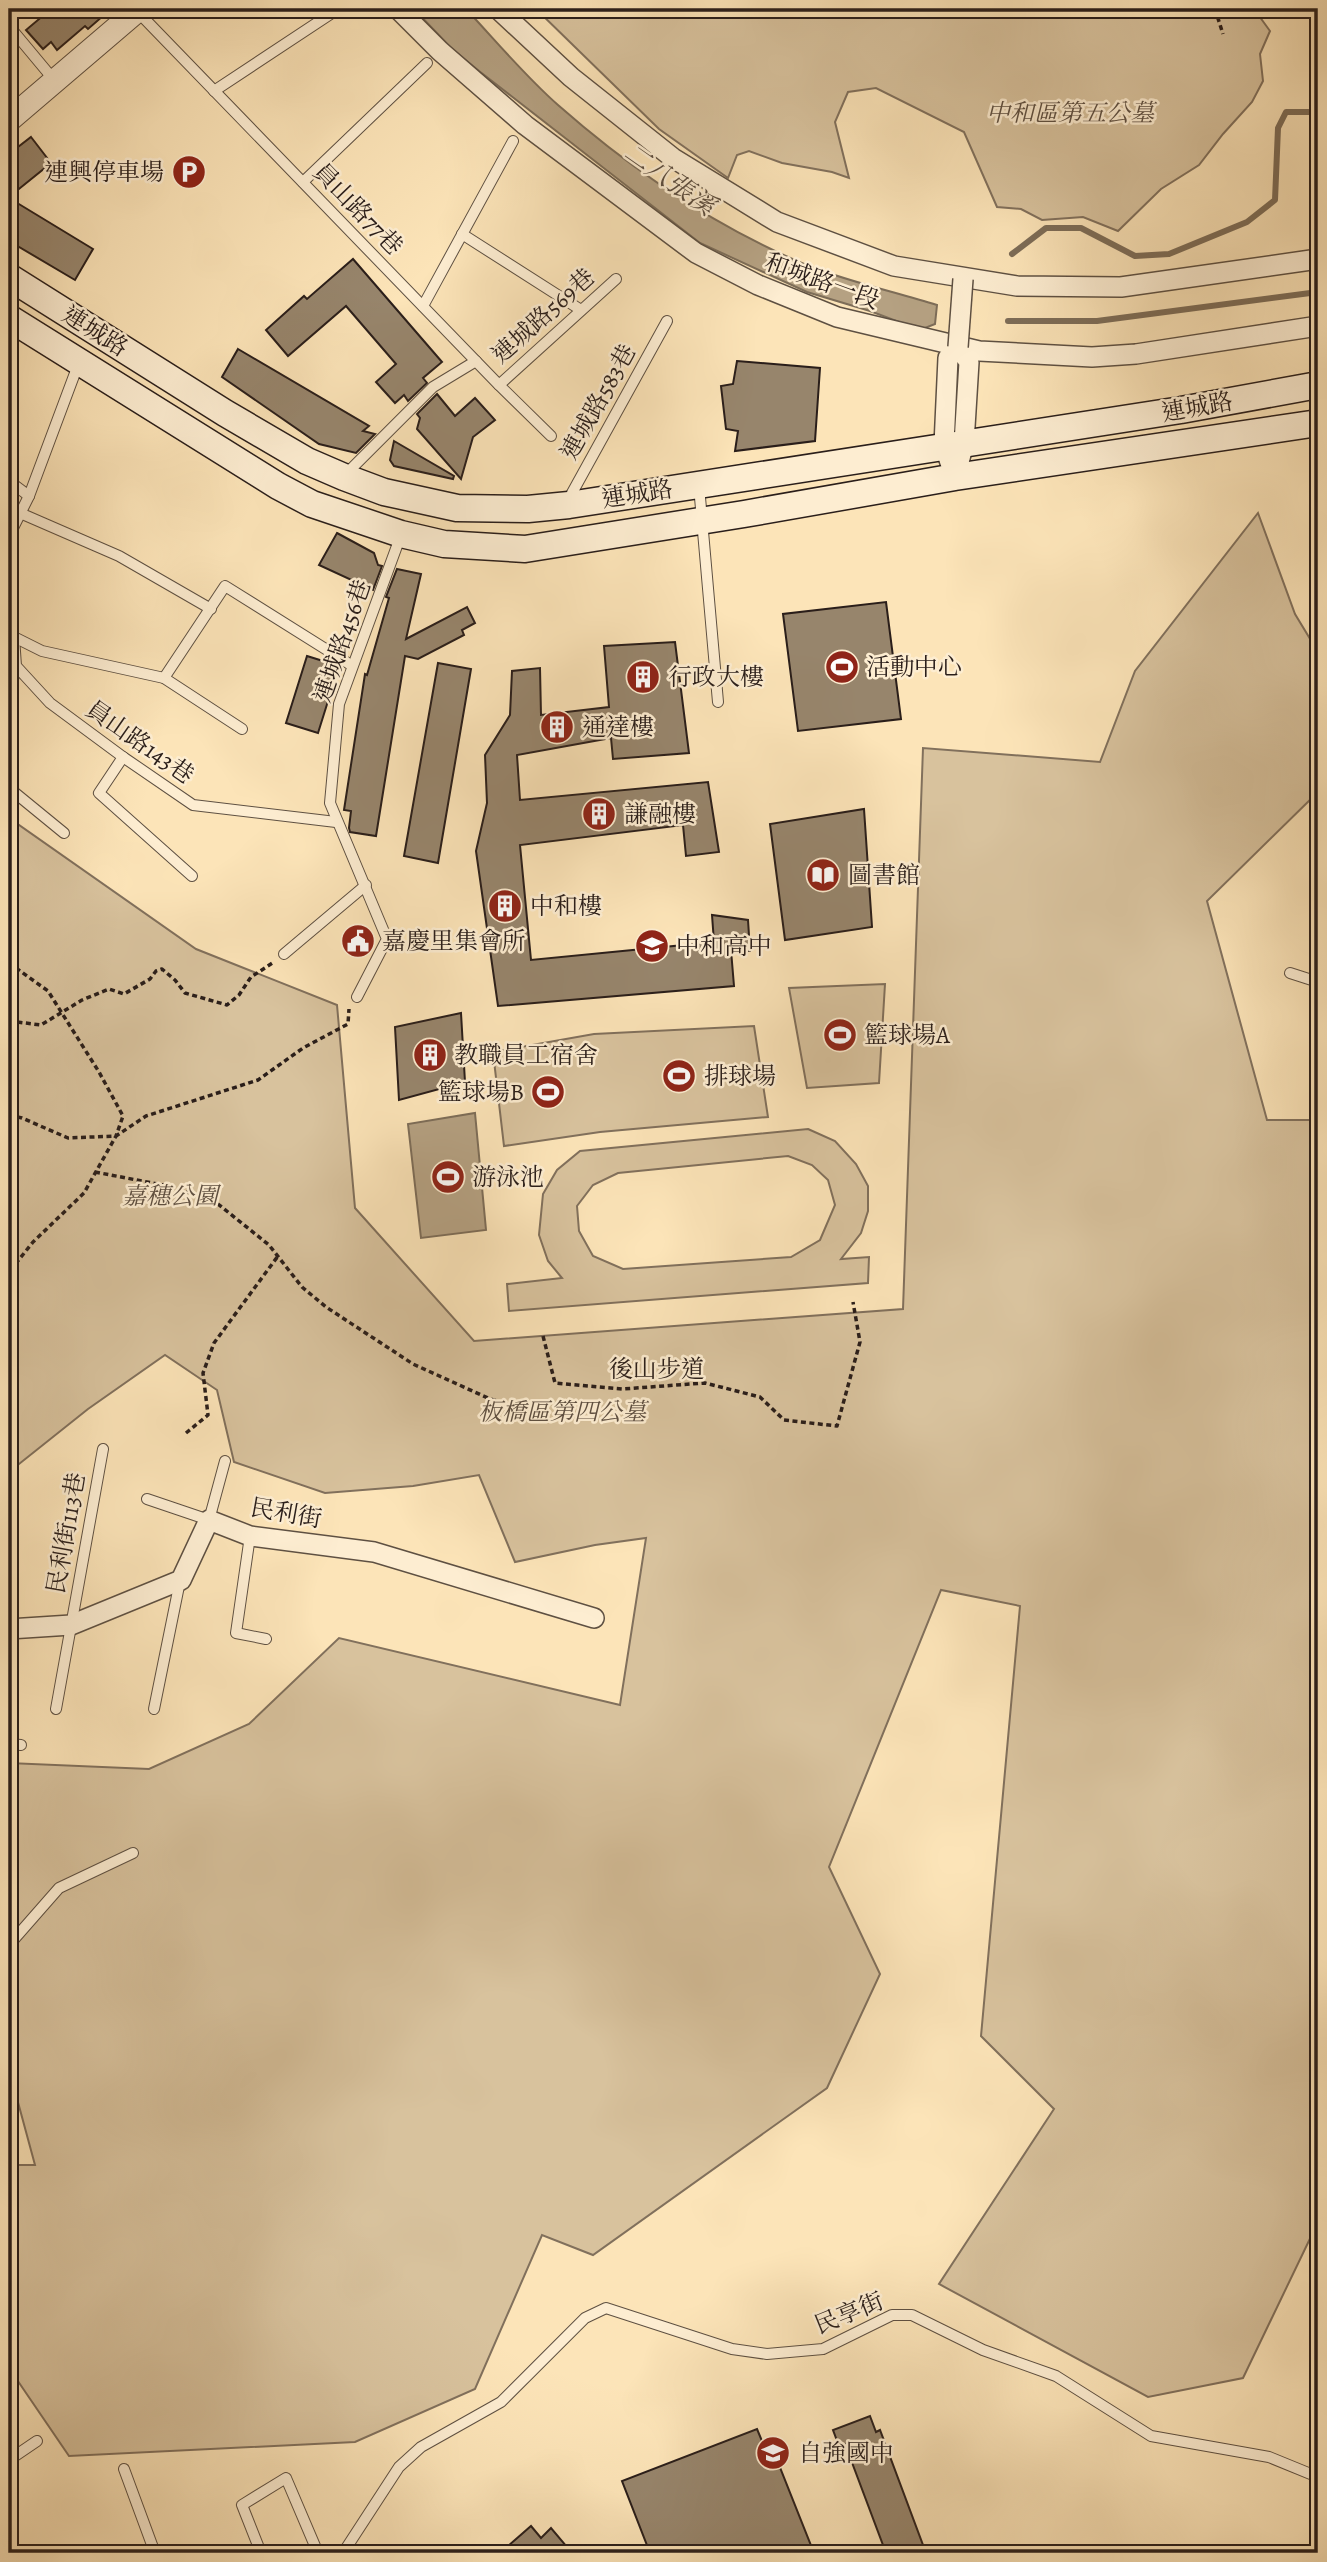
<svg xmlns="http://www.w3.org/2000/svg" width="1327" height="2562" font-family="Alegreya,'Noto Serif TC',serif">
	<rect width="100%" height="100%" fill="#fce4b8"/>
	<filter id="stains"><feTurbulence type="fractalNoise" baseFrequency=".00286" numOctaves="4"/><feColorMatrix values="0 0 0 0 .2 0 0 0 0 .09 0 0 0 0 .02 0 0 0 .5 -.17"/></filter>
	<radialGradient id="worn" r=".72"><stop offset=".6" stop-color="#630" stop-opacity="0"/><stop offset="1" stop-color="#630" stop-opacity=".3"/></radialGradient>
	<g fill="#d8c29d" stroke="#81705c" stroke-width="2" fill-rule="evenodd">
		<path d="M536,9H1258L1257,13L1270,31L1260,54L1263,81L1252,102L1223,134L1199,165L1161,189L1118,231L1083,217L1042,220L1021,209L997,207L964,132L876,88L848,92L835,122L849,178L832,172L782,163L749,151L737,155L728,178L659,129Z"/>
		<path d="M1258,513L1295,614L1318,652V792L1207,901L1267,1120H1318V2222L1243,2378L1148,2397L939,2284L1054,2109L981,2036L1020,1606L941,1590L829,1867L880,1974L827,2088L593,2255L542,2235L475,2389L355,2442L69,2456L9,2368V2165H35L9,2069V1763L149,1769L249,1724L339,1638L620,1705L646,1538L595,1545L515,1562L479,1475L413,1486L325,1493L234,1462L217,1390L165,1355L88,1409L9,1472V818L196,949L337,1005L355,1208L474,1341L903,1309L923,748L1100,762L1135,671Z"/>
		<path d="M885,984L879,1083L807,1088L789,988Z"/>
		<path d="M754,1026L768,1117L600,1132L504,1146L493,1052L594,1034Z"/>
		<path d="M808,1129L835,1141L856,1164L868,1186V1211L861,1233L841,1259L869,1257L868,1283L509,1311L507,1284L562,1278L548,1261L539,1235L543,1194L557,1170L580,1151ZM788,1156L812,1165L828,1180L835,1205L820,1240L791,1257L623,1269L593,1256L579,1231L577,1206L593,1185L618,1173Z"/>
	</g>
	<g fill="#b5a182" stroke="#7d6d58" stroke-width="2">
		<path d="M414,9H466C496,41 525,76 558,105C633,171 717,228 809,266C850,282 895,292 937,305L935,324L920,330L870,311L807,292L700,243L479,71L451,48Z"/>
		<path d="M475,1113L486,1230L421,1238L408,1124Z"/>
	</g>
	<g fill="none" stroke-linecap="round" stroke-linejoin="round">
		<g stroke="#7d6d58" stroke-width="6">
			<path d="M1012,254L1046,228H1081L1135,256L1169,254L1247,222L1275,200L1278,128L1286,112H1318"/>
			<path d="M1008,321H1097L1318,292"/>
		</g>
	</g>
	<g fill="#97856c" stroke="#2a1e1a" stroke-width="2">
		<path d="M51,9H111L88,29L85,26L57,50L51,42L43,49L26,30Z"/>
		<path d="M31,137L51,163L9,197V154Z"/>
		<path d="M9,198L93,249L75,280L9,241Z"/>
		<path d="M353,259L442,362L423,378L427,383L408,401L404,395L395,403L376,382L396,364L346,306L288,356L266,330L304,296L307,299Z"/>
		<path d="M238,349L369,426L363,431L375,434L356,453L319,444L222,377Z"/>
		<path d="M737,361L820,368L815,441L735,451L738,431L726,429L721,386L733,384Z"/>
		<path d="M437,394L455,416L475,398L495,420L473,437L461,479L417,429L420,418L417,414Z"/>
		<path d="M394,441L454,476L453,479L394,466L390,460Z"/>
		<path d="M337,533L374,553L378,565L382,566L373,590L319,565Z"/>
		<path d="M397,569L421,574L406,639L467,607L475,623L462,630L464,635L418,659L405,656L376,836L350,832L349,828L351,811L344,810L365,674L367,675L389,598L386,597Z"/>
		<path d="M886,602L901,719L798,731L783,614Z"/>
		<path d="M675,642L689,753L613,759L611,738L517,755L520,800L708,782L719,852L686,856L683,825L520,845L531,960L714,942L712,915L748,920L750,951L731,950L734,986L498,1006L476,851L487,803L485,755L510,715L512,671L540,668L541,715L609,707L604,646Z"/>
		<path d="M307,656L339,666L318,733L286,723Z"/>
		<path d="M438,663L471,669L438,863L404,856Z"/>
		<path d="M864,809L872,927L785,940L770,824Z"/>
		<path d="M461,1013L465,1082L399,1100L395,1027Z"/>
		<path d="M870,2416L876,2432L880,2430L926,2553H886L845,2444L839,2446L833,2430Z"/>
		<path d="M757,2429L767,2453L773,2450L814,2553H650L622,2481Z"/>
		<path d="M531,2526L541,2538L551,2528L572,2553H500Z"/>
	</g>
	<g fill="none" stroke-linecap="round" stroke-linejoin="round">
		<g stroke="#5e5042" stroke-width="12">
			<g id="service">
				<path d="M136,10L499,385L551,436"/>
				<path d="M9,26L54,80"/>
				<path d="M214,91L338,9"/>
				<path d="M303,182L427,63"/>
				<path d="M462,234L581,310"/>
				<path d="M423,306L513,141"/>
				<path d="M499,385L616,279"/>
				<path d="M346,474L433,387L476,361"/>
				<path d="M9,481L29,496"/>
				<path d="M699,486L718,702"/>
				<path d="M570,502L572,493L667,321"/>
				<path d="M20,513L119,556L211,609"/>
				<path d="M9,536L29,496L78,365"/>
				<path d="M9,633L14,637L16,666L50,703L123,757L193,805L336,822"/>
				<path d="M14,637L42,651L164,678"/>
				<path d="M9,697L16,666"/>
				<path d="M242,729L164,678L225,586L351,665"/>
				<path d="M123,757L99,793L192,876"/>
				<path d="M9,788L64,833"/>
				<path d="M284,954L366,885"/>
				<path d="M1290,973L1318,982"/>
				<path d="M357,997L387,939L330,803L339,704L401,535"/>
				<path d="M147,1499L209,1520L225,1461"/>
				<path d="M250,1536L236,1633L266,1639"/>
				<path d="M56,1709L103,1449"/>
				<path d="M154,1709L180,1581"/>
				<path d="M9,1744L21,1745"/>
				<path d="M9,1945L59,1888L133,1853"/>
				<path d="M9,2460L37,2441"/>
				<path d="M124,2469L155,2553"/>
				<path d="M261,2553L242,2505L286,2478L318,2553"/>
				<path d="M343,2553L399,2467L421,2447L501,2402L585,2318L606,2308L732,2349L767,2354L823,2349L892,2315H912L983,2350L1056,2376L1151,2436L1269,2457L1318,2477"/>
			</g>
		</g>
		<g stroke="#5e5042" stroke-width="22">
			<g id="minor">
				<path d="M398,9L440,51L525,125L696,253L758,285L837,317L979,351L1092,357L1136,354L1318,326"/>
				<path d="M498,9L571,77L673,158L777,222L894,266L1017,286L1121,287L1318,259"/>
				<path d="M958,347L969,362L964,443L955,477L944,445L948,358Z"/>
				<path d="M9,1629L71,1625L181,1580L209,1520L250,1536L374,1552L594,1618"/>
			</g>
		</g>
		<g stroke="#5e5042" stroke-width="25">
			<path id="tertiary" d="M9,120L139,9"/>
		</g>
		<g stroke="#2a1e1a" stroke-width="29">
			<g id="secondary">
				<path d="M9,277L225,413L307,461L344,477L384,492L457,508L528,509L569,505L1181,410L1318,385"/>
				<path d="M9,318L278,486L312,504L401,534L444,544L525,549L744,514L955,477L1318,423"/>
			</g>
		</g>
		<g stroke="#2a1e1a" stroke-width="3.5" stroke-dasharray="5 3.5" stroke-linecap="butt">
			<path d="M1215,9L1223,34"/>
			<path d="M9,963L48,991L99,1072L123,1116L116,1136L84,1193L33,1242L9,1272"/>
			<path d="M9,1021L41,1025L82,1000L109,989L124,994L150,979L156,971L162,969L175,980L185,993L227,1005L239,995L251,977L274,962"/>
			<path d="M9,1115L22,1118L68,1138L116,1136L146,1116L258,1080L303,1048L348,1024L349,1009"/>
			<path d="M95,1172L168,1186L213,1200L269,1245L302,1287L326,1307L413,1364L488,1398L542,1417"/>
			<path d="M543,1336L555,1383L622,1389L705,1383L760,1397L784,1420L837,1426L860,1342L853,1302"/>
			<path d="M186,1433L208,1415L203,1373L214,1343L278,1256"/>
		</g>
		<use href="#service" stroke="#fdedd1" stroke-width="10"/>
		<use href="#minor" stroke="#fdedd1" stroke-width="19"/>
		<use href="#tertiary" stroke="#fdedd1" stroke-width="23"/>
		<use href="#secondary" stroke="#fdedd1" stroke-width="26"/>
		<g stroke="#5e5042" stroke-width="22" stroke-linecap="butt">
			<path id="minor-bridge" d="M958,347L963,279"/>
		</g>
		<use href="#minor-bridge" stroke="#fdedd1" stroke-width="19"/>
	</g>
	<defs>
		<g id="parking-disc" transform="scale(1.75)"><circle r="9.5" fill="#8f2418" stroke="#fdedd1"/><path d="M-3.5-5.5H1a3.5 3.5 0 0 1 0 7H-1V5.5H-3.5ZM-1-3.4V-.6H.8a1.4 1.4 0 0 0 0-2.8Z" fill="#fff"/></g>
		<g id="stadium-disc" transform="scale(1.75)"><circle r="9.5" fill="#8f2418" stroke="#fdedd1"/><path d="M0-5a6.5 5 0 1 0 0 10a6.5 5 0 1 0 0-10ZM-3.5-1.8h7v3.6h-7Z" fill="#fff"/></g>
		<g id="building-disc" transform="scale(1.75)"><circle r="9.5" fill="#8f2418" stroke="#fdedd1"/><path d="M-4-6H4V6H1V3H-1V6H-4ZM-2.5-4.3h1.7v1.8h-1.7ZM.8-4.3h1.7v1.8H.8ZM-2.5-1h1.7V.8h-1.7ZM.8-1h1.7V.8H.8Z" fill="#fff"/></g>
		<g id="library-disc" transform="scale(1.75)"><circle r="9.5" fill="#8f2418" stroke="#fdedd1"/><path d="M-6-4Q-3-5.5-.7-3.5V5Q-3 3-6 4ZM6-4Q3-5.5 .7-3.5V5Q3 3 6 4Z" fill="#fff"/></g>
		<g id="civic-disc" transform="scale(1.75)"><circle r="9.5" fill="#8f2418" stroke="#fdedd1"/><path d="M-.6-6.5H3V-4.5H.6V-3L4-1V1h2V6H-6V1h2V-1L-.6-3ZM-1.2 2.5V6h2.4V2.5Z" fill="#fff"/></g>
		<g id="school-disc" transform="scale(1.75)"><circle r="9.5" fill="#8f2418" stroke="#fdedd1"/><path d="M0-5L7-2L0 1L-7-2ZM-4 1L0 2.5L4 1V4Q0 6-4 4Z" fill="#fff"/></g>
	</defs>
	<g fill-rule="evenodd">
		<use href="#parking-disc" x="189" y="172"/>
		<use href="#stadium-disc" x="842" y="667"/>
		<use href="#building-disc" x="643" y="677"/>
		<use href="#building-disc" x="557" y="727"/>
		<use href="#building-disc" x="599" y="814"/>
		<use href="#library-disc" x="823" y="875"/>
		<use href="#building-disc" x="505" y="906"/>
		<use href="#civic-disc" x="358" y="941"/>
		<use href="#school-disc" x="652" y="946"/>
		<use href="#stadium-disc" x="840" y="1035"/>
		<use href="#building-disc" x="430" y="1055"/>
		<use href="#stadium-disc" x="679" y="1076"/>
		<use href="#stadium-disc" x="548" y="1092"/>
		<use href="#stadium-disc" x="448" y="1177"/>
		<use href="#school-disc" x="773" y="2453"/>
	</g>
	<g text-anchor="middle" stroke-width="5" stroke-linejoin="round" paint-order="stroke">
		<g font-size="24" font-style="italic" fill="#5e4f41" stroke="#fdedd1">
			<text x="1070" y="121">中和區第五公墓</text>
			<text x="170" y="1204">嘉穗公園</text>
			<text x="562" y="1420">板橋區第四公墓</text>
		</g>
		<g font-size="24" fill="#2a1e1a" stroke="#fdedd1" text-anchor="start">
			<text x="164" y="180" text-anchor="end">連興停車場</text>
			<text x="866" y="675">活動中心</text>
			<text x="668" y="685">行政大樓</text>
			<text x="582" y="735">通達樓</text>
			<text x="624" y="822">謙融樓</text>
			<text x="848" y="883">圖書館</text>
			<text x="530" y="914">中和樓</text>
			<text x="382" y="949">嘉慶里集會所</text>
			<text x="676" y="954">中和高中</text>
			<text x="864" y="1043">籃球場A</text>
			<text x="454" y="1063">教職員工宿舍</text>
			<text x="704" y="1084">排球場</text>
			<text x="524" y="1100" text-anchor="end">籃球場B</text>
			<text x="472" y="1185">游泳池</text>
			<text x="798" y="2461">自強國中</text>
		</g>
		<g font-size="24" fill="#2a1e1a" stroke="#fdedd1">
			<text transform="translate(358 209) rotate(46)" y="8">員山路77巷</text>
			<text transform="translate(822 281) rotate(20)" y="8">和城路一段</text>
			<text transform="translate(543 316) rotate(-42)" y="8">連城路569巷</text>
			<text transform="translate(95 331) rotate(32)" y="8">連城路</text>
			<text transform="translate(598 402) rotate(-61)" y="8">連城路583巷</text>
			<text transform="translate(1197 407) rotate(-10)" y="8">連城路</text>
			<text transform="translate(637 494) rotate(-9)" y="8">連城路</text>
			<text transform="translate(342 641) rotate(-71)" y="8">連城路456巷</text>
			<text transform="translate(140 742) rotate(35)" y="8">員山路143巷</text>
			<text x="657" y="1377">後山步道</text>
			<text transform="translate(286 1513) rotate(10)" y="8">民利街</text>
			<text transform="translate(66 1533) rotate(-80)" y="8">民利街113巷</text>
			<text transform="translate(849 2313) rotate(-22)" y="8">民享街</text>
		</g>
		<g font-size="26" font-style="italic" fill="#5b4c3e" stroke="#fdedd1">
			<text transform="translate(670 179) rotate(35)" y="9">二八張溪</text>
		</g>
	</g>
	<rect width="1327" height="2562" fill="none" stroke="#fce4b8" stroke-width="35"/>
	<rect x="10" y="10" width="1306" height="2541" fill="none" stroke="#2a1e1a" stroke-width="3.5"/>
	<rect x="18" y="18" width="1292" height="2527" fill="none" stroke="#2a1e1a" stroke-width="2"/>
	<rect width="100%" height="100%" filter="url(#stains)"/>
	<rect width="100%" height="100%" fill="url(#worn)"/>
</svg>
